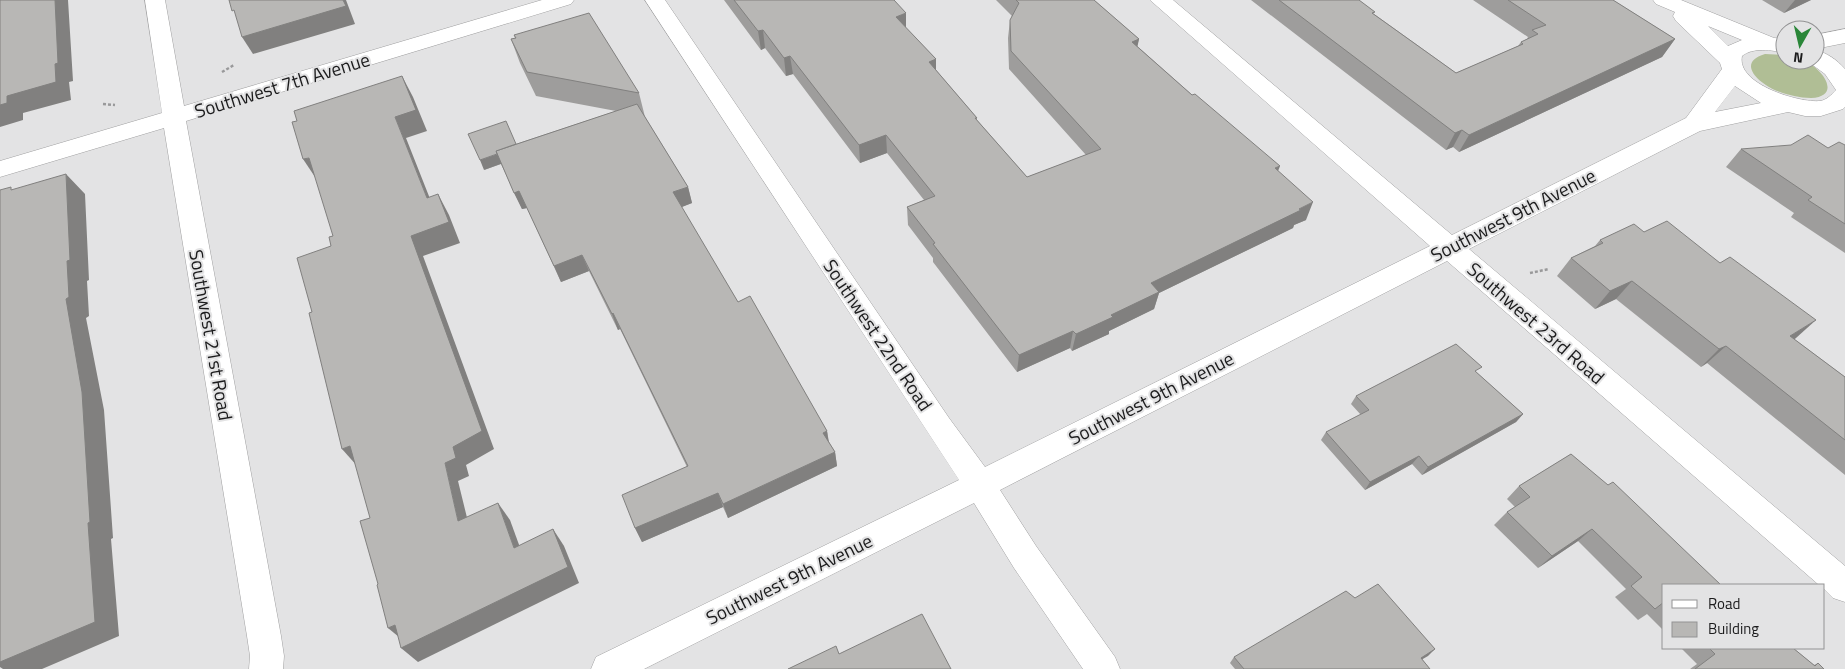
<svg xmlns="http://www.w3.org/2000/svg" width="1845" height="669" font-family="'Titillium Web',sans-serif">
	<rect width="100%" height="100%" fill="#e3e3e4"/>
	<path fill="#b0be95" d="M1765,54L1785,55V60C1790,60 1796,59 1801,60C1819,64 1845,96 1811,98C1799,98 1788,95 1777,91C1760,84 1735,63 1765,54Z"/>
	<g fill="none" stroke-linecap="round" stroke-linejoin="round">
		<g stroke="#a0a0a1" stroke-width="1">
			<g id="street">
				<path d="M145,0H165L184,106L542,0H574L571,4L186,121L281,636L284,656L283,669H249L250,656L247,636L164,128L0,177V161L162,113Z"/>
				<path d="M645,0H665L949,418L985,467L1430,246L1150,0H1173L1452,235L1686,118L1722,69L1720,63L1676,21L1673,16L1675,12L1656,4L1653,0H1681L1774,38L1785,39V53C1772,50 1753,47 1742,56C1736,84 1799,103 1820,101C1827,100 1831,95 1836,90L1825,74L1806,60H1815V50C1827,53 1836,59 1845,69V107L1843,109L1821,116H1805L1788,112L1700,131L1469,249L1845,566V602L1833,598L1824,589V585H1819L1447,261L1000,490L1036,546L1115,657L1120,669H1083L1014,568L974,503L644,669H591L596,657L959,480ZM1708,26L1742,40L1728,46ZM1735,86L1761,103L1715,112Z"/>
				<path d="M1845,29V43L1815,49V35Z"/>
			</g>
		</g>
		<g stroke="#99999a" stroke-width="2.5" stroke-dasharray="3 2" stroke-linecap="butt">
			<path d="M222,72L234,65"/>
			<path d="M103,104L115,105"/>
			<path d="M1530,273L1549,269"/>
		</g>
		<use href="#street" fill="#fff" fill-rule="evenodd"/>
	</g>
	<g fill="#9e9d9c">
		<path d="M724,0H894L906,28L936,59V70L977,118V120L1027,177L1086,155L1009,69L1008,38L1010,20L1012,16L996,0H1094L1139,39L1137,46L1278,171L1306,220L1294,225L1293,228L1159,293L1154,309L1109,331V334L1072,351L1070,348L1017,372L933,262V258L908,225L907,207L924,200L887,153L860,163L793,74L786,76L765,48L761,50Z"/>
		<path d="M1251,0H1359L1374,14L1456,73L1518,46L1521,42L1527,39L1528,37L1473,0H1613L1675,39L1662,57L1459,152L1453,147L1446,150Z"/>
		<path d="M1762,0H1811L1784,13Z"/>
		<path d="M514,35L639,93L645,117L688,187L692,203L681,207L738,302L827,431L829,442L835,452L837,466L728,518L723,507L642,542L635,528L687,467L620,329L618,330L589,271L561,282L527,208L522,209L501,164L484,170L516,144L616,111L536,96L520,63L511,39L515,38Z"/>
		<path d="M1845,145V253L1791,217L1794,213L1726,167L1741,149L1828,148Z"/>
		<path d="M1644,232L1796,338L1794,339L1845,377V475L1707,363L1701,367L1616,299L1595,309L1557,276L1571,258L1595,246L1600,240Z"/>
		<path d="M1477,373L1523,414L1516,422L1422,475L1412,464L1365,490L1321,440L1326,432L1361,415L1351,404L1356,396Z"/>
		<path d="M1571,454L1664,585V631L1647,614L1638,620L1615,597L1626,589L1578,541L1538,568L1494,525L1507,512L1515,507L1507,499L1519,486Z"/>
		<path d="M1355,598L1435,649L1422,659L1430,669H1235L1230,663L1234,657Z"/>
		<path d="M1681,648H1793L1814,665L1818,663L1824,669H1690L1697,664Z"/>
	</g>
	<g fill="#81807f">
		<path d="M55,0H68L73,81L69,82L71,100L23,113V120L0,127V105L7,96L55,64Z"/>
		<path d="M343,0H346L355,24L253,54L242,37Z"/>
		<path d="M1795,0H1811L1784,13Z"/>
		<path d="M906,13V32L896,17Z"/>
		<path d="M763,30L765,48L761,50L758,31Z"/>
		<path d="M1139,39L1135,58L1132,42Z"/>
		<path d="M1675,39L1662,57L1459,152L1469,135Z"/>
		<path d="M790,56L793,74L786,76L784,58Z"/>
		<path d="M936,59V78L929,62Z"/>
		<path d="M402,76L413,97L427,131L406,138L438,219L427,198L395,117Z"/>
		<path d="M1462,130L1453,147L1446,150L1455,133Z"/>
		<path d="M886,135L887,153L860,163L859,145Z"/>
		<path d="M518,147L522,156L484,170L480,160Z"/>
		<path d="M309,158L317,180L303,159Z"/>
		<path d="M1280,166L1273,184L1275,168Z"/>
		<path d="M66,174L85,194L89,280L87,281L89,316L86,318L104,410L113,538L111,539L119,636L42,669H3L0,667V662L66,299L67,261Z"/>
		<path d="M688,187L692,203L677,209L673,192Z"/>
		<path d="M519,191L527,208L522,209L514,193Z"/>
		<path d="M438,194L449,215L460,243L423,256L494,449L466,465L469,476L458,481L472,538L458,521L445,463L453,447L411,236Z"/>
		<path d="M1313,202L1306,220L1294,225L1293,228L1159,293L1154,309L1109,331V334L1072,351L1076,334L1111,315L1151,283Z"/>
		<path d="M582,255L589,271L561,282L554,266Z"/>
		<path d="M1632,281L1616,299L1595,309L1610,291Z"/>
		<path d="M613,313L620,329L618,330L612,314Z"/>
		<path d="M1816,320L1796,338L1770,354L1790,336Z"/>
		<path d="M1073,331L1070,348L1017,372L1019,355Z"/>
		<path d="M1726,346L1707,363L1701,367L1719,349Z"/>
		<path d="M1523,414L1516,422L1422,475L1428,467Z"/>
		<path d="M827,431L829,445L823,433Z"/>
		<path d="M350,446L358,467L342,449Z"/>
		<path d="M835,452L837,466L728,518L723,504Z"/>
		<path d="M1419,456L1412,464L1365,490L1370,482Z"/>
		<path d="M718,493L723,507L642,542L635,528Z"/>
		<path d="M498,503L510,520L526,564L514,548Z"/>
		<path d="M553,529L564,546L579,583L418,662L401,648Z"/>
		<path d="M1592,529L1578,541L1538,568L1552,556Z"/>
		<path d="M395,625L405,642L388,628Z"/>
		<path d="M1435,649L1428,656L1414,664L1421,658Z"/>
	</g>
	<g fill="#b8b7b5" stroke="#81807f">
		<path d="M0,0H55L58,63L55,64L56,82L7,96V103L0,105Z"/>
		<path d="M229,0H343L346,6L242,37L234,10L232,11Z"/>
		<path d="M734,0H894L906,13L896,17L936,59L929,62L977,118H975L1027,177L1101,149L1011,51L1010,20L1019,3L1016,0H1094L1139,39L1132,42L1192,95L1195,94L1280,166L1275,168L1313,202L1299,209L1301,210L1151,283L1159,292L1111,315L1113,317L1076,334L1073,331L1019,355L933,244L935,243L907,207L935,196L886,135L859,145L790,56L784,58L763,30L758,31Z"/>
		<path d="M1279,0H1359L1375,12L1372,13L1456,73L1523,44L1521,42L1538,34L1532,30L1546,25L1508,0H1613L1675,39L1469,135L1462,130L1455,133Z"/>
		<path d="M589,13L639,93L527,72L511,39L516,38L514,35Z"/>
		<path d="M402,76L416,110L395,117L427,198L438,194L449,222L411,236L482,431L453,447L456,458L445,463L458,521L498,503L514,548L553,529L568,567L401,648L395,625L388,628L377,585L378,584L360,521L370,518L350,446L342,449L309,313L312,312L297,258L331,246L329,237L333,236L309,158L303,159L292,122L297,121L294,111Z"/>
		<path d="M637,104L688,187L673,192L738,302L750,296L827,431L823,433L835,452L723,504L718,493L635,528L622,495L688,466L613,313L612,314L582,255L554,266L519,191L514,193L496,151Z"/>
		<path d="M506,121L516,144L496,151L497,154L480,160L468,134Z"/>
		<path d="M1808,135L1828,148L1839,142L1845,145V224L1808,200L1812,197L1741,149L1791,145Z"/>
		<path d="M66,174L70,260L67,261L69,297L66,299L82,392L90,522L88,523L95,622L0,662V190L11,187V190Z"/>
		<path d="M1667,221L1720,263L1730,257L1816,320L1790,336L1845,377V440L1726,346L1719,349L1632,281L1610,291L1571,258L1603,243L1600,240L1634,224L1644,232Z"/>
		<path d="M1456,344L1482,367L1475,371L1523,414L1428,467L1419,456L1370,482L1326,432L1369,410L1356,396Z"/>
		<path d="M1571,454L1608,485L1613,482L1721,585H1664V602L1655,609L1631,586L1642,577L1592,529L1552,556L1507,512L1530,497L1519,486Z"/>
		<path d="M1378,584L1435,649L1421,658L1430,669H1244L1234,657L1346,591L1355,598Z"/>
		<path d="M922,614L951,669H788L836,646L839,654Z"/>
		<path d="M1709,648H1793L1815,666L1818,663L1824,669H1695L1715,654Z"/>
	</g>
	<g text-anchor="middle" stroke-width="4" stroke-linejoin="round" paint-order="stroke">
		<g font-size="19" fill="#1c1c1d" stroke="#e3e3e4">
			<text transform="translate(282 85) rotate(-17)" y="7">Southwest 7th Avenue</text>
			<text transform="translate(1513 215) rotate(-27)" y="7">Southwest 9th Avenue</text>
			<text transform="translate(1536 323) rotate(41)" y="7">Southwest 23rd Road</text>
			<text transform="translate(211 335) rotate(80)" y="7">Southwest 21st Road</text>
			<text transform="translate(878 335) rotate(56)" y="7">Southwest 22nd Road</text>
			<text transform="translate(1151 398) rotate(-27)" y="7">Southwest 9th Avenue</text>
			<text transform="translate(789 579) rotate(-26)" y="7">Southwest 9th Avenue</text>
		</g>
	</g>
	<rect x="1662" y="584" width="162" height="65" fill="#e3e3e4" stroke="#939394"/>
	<rect x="1672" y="600" width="25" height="8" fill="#ffffff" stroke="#939394"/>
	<text x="1708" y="609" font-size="15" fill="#1c1c1d">Road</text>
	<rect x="1672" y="622" width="25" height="15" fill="#b8b7b5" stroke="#939394"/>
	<text x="1708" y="634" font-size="15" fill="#1c1c1d">Building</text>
	<g transform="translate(1800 45) rotate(188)"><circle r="24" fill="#e3e3e4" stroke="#939394"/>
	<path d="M0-4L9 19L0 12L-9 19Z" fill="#2a8638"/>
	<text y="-8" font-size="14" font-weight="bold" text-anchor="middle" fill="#1c1c1d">N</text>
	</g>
</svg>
